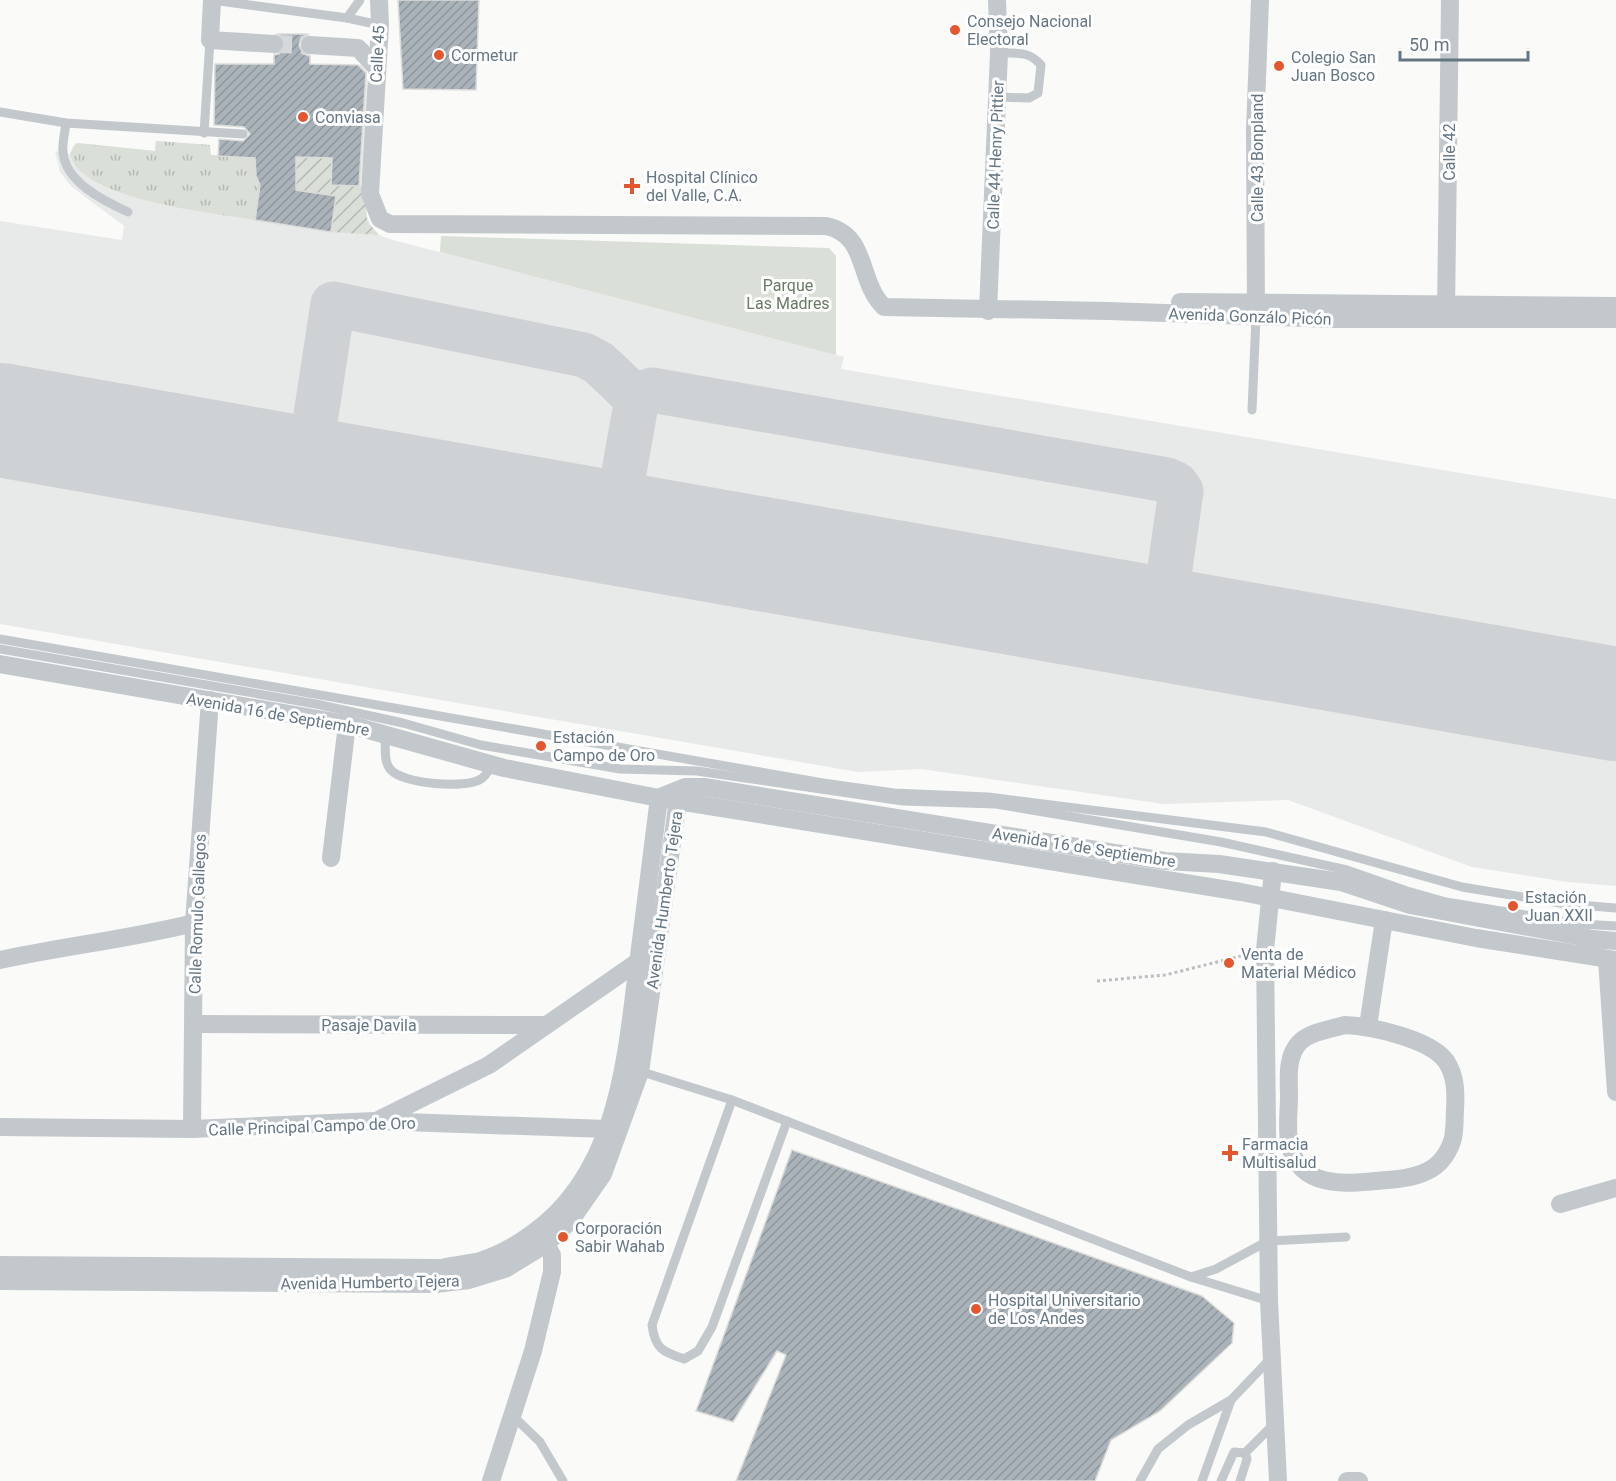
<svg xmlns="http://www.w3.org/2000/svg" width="1616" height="1481" font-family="Roboto,sans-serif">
	<defs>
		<pattern id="grass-tufts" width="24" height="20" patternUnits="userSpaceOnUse" patternTransform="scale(1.5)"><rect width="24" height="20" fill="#dadfd7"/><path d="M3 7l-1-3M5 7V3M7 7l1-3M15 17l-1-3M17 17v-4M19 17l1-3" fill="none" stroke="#b4b9b4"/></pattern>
		<pattern id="garden-furrows" width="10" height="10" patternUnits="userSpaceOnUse" patternTransform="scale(1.5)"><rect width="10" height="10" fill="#dadfd7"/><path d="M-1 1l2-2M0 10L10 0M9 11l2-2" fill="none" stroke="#b4b9b4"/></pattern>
		<pattern id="building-hatch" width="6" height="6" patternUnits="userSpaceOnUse" patternTransform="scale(1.5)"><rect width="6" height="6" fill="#aab3b9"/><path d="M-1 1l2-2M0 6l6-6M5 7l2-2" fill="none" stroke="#8e969c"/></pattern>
	</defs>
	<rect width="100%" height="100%" fill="#fafaf8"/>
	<path fill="#e8e9e9" d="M274,34H310V64L367,65L365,209L371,228L379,235L389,239L844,357L841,369L1616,499V886L1568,882L1472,867L1288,800L1164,804L921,769L858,772L0,624V221L122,240L124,226L72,187L60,172L55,151L70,154L73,146L79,143L155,151L156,141L210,145V155L218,156L252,145L256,126L214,125V64L273,65Z"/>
	<path fill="url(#grass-tufts)" d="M156,141L210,145L211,155L255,158L260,185L255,220C215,213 80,200 70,154L76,143L155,151Z"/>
	<path fill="#dadfd7" d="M441,236L829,248L836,256V355L440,252Z"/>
	<path fill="url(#garden-furrows)" d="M296,157L332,158L331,185L365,186L367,221L379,235L331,232L296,190Z"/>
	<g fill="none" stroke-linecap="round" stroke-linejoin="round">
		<g stroke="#ced2d4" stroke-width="45">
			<path d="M307,474L333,304L584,355L599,363L637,399"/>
			<path d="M614,528L637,399L643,393L652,390L1167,480L1176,484L1181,491L1162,624"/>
		</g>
		<path stroke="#ced2d4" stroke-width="114" d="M0,420L1616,704"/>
	</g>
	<g fill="url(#building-hatch)" stroke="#dcdcda" stroke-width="1.5">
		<path d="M398,0H479L476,90L403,89Z"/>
		<path d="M278,34H307L301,38L299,45L303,54L310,56V64L358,65L366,73L359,186L331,185L332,158L296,157V190L336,196L331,232L255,220L260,185L256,176L255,158L218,156L219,139L243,141L250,134L244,127L214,125L215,64H274V55L279,54L285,45L284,39Z"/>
		<path d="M792,1150L1202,1296L1234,1323L1232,1343L1160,1411L1111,1440L1095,1481H736L786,1355L777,1351L733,1422L696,1411Z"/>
	</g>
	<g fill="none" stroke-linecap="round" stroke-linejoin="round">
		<path stroke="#d5d9db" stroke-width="18" stroke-dasharray="18 9" stroke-linecap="butt" d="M274,44L310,45"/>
		<path stroke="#bbbfc2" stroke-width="3" stroke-dasharray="3 3" stroke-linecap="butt" d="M1097,981L1165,975L1249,954"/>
		<g stroke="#c3c8cc" stroke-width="9">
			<path d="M212,0L347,18L360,0"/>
			<path d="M347,18L380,25"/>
			<path d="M998,97L1029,98L1038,93L1041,65C1029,51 1017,53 999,53"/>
			<path d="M0,112L66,123L243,134"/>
			<path d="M66,123C65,132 62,143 63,152C65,182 104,201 128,212"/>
			<path d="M204,133L210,40"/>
			<path d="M1252,410L1256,317"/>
			<path d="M0,639L823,783L894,793L988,797L1266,832L1462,887L1566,904L1616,908"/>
			<path d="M0,649L316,704L403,723L481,745L620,769L697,771L903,801L996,804L1221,842L1347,870L1407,891L1446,902L1580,924L1616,926"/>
			<path d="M385,735C386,746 383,762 391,770C403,784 466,789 481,779C486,776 489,770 492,765"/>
			<path d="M639,1071L732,1100L1191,1277L1269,1301"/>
			<path d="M732,1100L652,1325C655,1349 663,1352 684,1359L698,1351L712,1327L787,1121"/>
			<path d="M1191,1277L1216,1269L1268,1241L1346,1237"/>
			<path d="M512,1415L540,1442L563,1481"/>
			<path d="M1140,1481L1158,1449L1188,1425L1231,1400"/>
			<path d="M1202,1481L1231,1400L1270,1359"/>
			<path d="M1221,1481L1234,1452L1245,1453"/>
			<path d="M1240,1481L1247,1459L1245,1453L1274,1424"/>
		</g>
		<g stroke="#c3c8cc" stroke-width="18">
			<path d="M212,0L210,40L274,44"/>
			<path d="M379,0L380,25L370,194L380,219L390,224L826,226C869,235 857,281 884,307L1108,311L1332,319H1616"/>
			<path d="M310,45L358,48L376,67"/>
			<path d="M1180,302L1616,306"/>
			<path d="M988,311L999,53L997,0"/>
			<path d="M1256,313L1255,131L1260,0"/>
			<path d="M1446,313L1450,0"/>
			<path d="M0,664L347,724L504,768L659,798L1241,892L1476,938L1616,960"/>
			<path d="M660,797L685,787H704L1165,861L1219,864L1341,882L1410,905L1593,939L1616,941"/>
			<path d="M331,858L347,724"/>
			<path d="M1273,871L1265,950L1269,1301L1278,1481"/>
			<path d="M0,960C65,946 130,939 194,923"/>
			<path d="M1607,960L1616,1092"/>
			<path d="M194,1024L545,1025"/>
			<path d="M1345,1025C1371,1026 1430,1039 1446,1061C1456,1076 1456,1093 1455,1110C1454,1130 1456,1140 1444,1157C1432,1175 1406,1179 1387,1180C1353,1183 1301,1192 1290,1146C1286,1131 1289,1112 1289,1096C1289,1080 1286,1057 1299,1043C1309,1032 1331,1029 1345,1025Z"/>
			<path d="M1368,1026L1384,920"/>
			<path d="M380,1119L489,1065L639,961"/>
			<path d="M0,1127L192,1129L375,1121L607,1129L616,1127"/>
			<path d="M192,1129L194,923L210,700"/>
			<path d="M1560,1204L1616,1188"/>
			<path d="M0,1265L441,1268C452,1266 465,1264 477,1262C497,1256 517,1245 533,1233C614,1175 625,1071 636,979C644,919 651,859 659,798"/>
			<path d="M0,1281L435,1284L469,1280L505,1269L546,1244L571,1220L603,1174L640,1072L678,800"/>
			<path d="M491,1481L533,1351L552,1272V1255L546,1244"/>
			<path d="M1347,1481H1359"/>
		</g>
	</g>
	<g fill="#e4572e" stroke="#fff" stroke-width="2">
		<circle cx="955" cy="30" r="6"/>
		<circle cx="439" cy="55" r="6"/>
		<circle cx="1279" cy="66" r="6"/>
		<circle cx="303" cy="117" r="6"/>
		<path d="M629 177h6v6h6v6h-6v6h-6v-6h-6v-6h6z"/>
		<circle cx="541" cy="746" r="6"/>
		<circle cx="1513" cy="906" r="6"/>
		<circle cx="1229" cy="963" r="6"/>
		<path d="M1227 1144h6v6h6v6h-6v6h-6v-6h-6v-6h6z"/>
		<circle cx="563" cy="1237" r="6"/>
		<circle cx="976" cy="1309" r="6"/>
	</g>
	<g text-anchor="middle" stroke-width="6" stroke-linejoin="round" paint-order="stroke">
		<g font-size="16" fill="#657683" stroke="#fff" text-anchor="start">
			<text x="967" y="27">Consejo Nacional<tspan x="967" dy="18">Electoral</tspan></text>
			<text x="451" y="61">Cormetur</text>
			<text x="1291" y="63">Colegio San<tspan x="1291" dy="18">Juan Bosco</tspan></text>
			<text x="315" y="123">Conviasa</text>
			<text x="646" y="183">Hospital Clínico<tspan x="646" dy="18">del Valle, C.A.</tspan></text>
			<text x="553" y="743">Estación<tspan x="553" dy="18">Campo de Oro</tspan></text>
			<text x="1525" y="903">Estación<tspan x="1525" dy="18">Juan XXII</tspan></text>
			<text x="1241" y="960">Venta de<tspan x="1241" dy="18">Material Médico</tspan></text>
			<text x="1242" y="1150">Farmacia<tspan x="1242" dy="18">Multisalud</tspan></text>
			<text x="575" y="1234">Corporación<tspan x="575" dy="18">Sabir Wahab</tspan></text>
			<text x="988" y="1306">Hospital Universitario<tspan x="988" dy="18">de Los Andes</tspan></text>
		</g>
		<g font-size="16" fill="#657683" stroke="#fff">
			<text transform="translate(377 54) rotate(-87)" y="6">Calle 45</text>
			<text transform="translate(1449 152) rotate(-90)" y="6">Calle 42</text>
			<text transform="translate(995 155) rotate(-88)" y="6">Calle 44 Henry Pittier</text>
			<text transform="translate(1257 158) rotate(-90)" y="6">Calle 43 Bonpland</text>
			<text transform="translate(1250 316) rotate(2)" y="6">Avenida Gonzálo Picón</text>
			<text transform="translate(278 714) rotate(10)" y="6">Avenida 16 de Septiembre</text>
			<text transform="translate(1084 847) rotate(9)" y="6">Avenida 16 de Septiembre</text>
			<text transform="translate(664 900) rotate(-82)" y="6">Avenida Humberto Tejera</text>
			<text transform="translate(197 914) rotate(-88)" y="6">Calle Romulo Gallegos</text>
			<text x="369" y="1031">Pasaje Davila</text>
			<text transform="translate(312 1126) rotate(-2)" y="6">Calle Principal Campo de Oro</text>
			<text transform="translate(370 1282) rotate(-1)" y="6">Avenida Humberto Tejera</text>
		</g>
		<g font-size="16" fill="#687a64" stroke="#fff">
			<text x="788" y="291">Parque<tspan x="788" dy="18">Las Madres</tspan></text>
		</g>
	</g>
	<path d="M1400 51v9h128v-9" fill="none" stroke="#657683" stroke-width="3"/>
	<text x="1409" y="51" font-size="18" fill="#657683" stroke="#ffffff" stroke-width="4.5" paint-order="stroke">50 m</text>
</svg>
